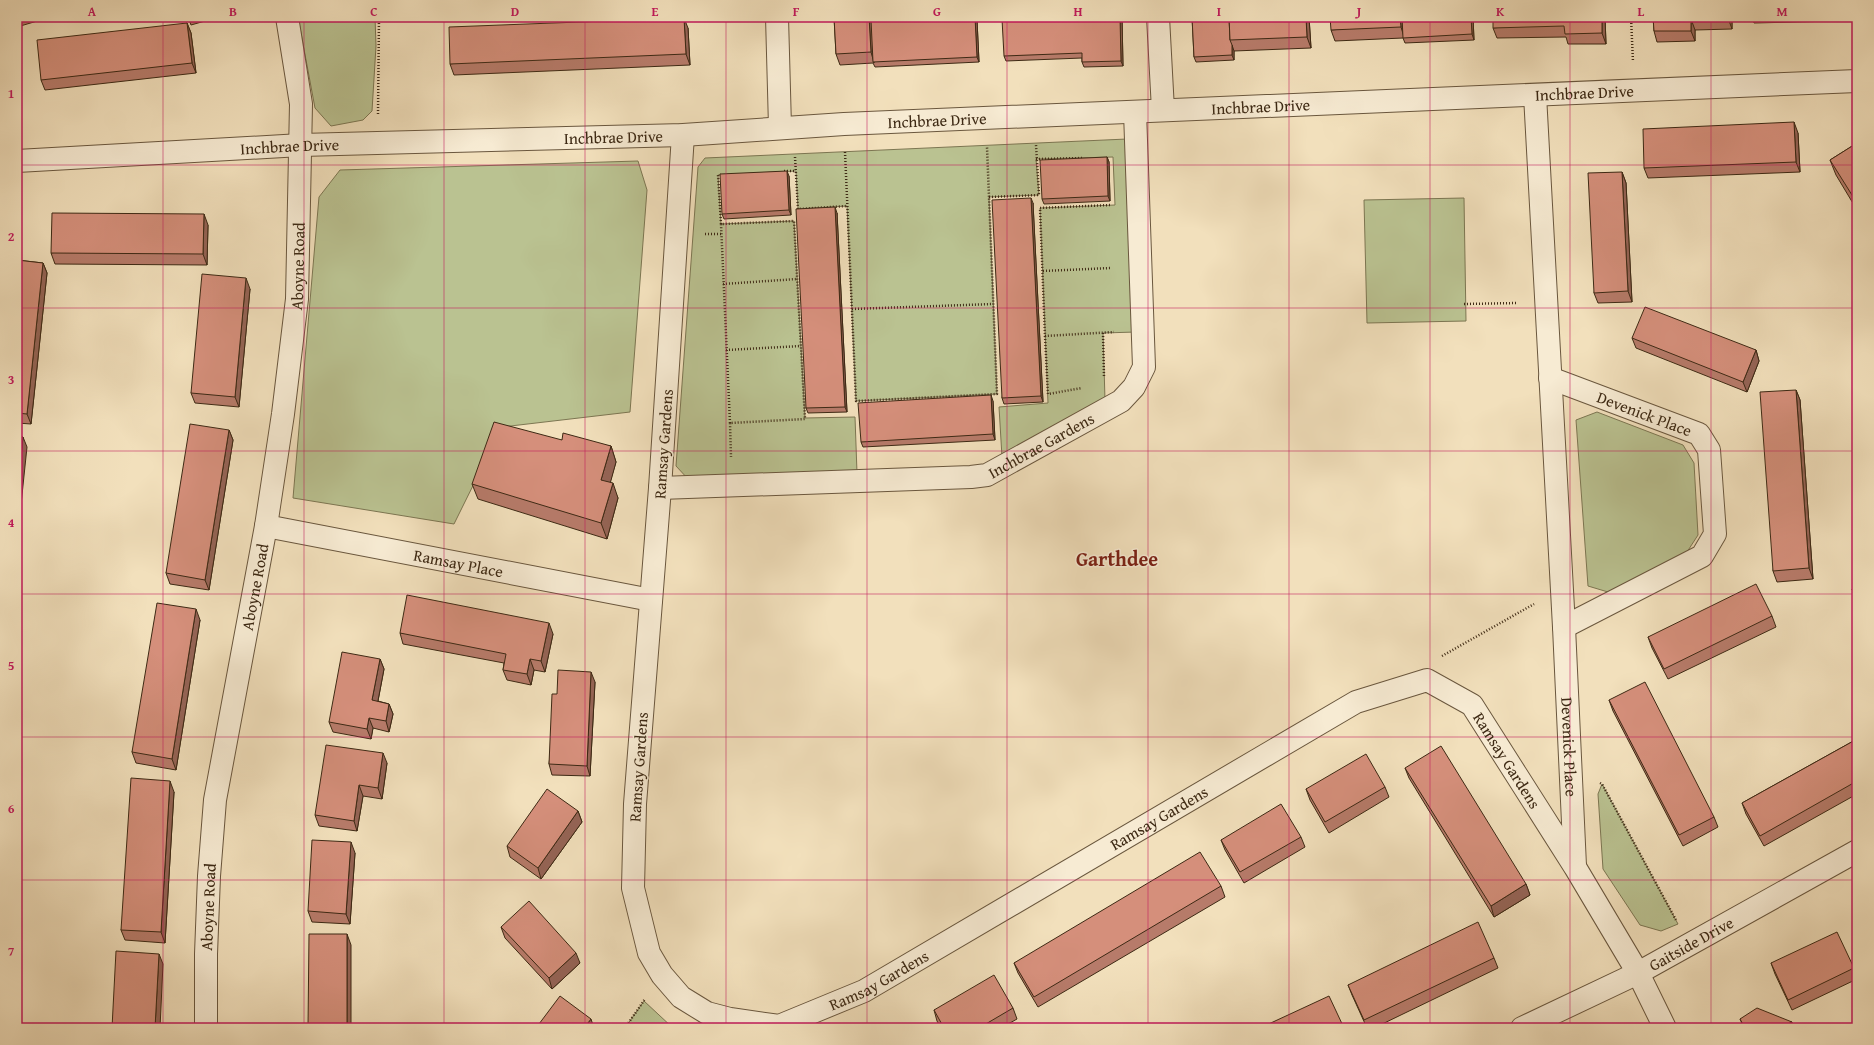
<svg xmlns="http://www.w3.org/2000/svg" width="1874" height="1045" font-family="'Gentium Book Plus',serif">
	<rect width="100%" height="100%" fill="#f2e0bc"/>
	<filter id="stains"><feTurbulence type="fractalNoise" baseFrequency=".005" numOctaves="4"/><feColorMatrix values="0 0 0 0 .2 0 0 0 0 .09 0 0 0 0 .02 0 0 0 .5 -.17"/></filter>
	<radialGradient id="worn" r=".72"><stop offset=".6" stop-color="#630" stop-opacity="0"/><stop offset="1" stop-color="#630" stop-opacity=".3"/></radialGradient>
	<g fill="#bac291" stroke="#7c7652">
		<path d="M298,17H375L376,46L372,111L363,120L331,126L315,108Z"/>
		<path d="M1127,139L1136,332L1103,333L1105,400L1002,457L999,407L1048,403L1040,208L1115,205L1113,157L1036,159L1039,195L989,197L997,394L856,401L847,206L798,209L796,171L718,175L721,224L794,221L805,418L855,417L857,473L689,480L676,466L698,167L705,158Z"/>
		<path d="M638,161L647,190L630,412L502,427L454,524L293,498L319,197L340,170Z"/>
		<path d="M1464,198L1466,321L1367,323L1364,200Z"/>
		<path d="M1597,412L1683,445L1694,463L1698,535L1687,552L1608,592L1588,586L1576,420Z"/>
		<path d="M1602,784L1678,924L1661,931L1640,925L1603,869L1598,794Z"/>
		<path d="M644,1001L673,1028H625Z"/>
	</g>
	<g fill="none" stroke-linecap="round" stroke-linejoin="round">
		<g stroke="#6a573e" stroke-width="24">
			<g id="minor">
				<path d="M777,17L780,127"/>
				<path d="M1158,17L1163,110"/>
				<path id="s1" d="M1535,95L1564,627L1575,866"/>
				<path id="s2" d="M683,135L660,488L635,804L633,888L649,953L662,975L681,997L707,1013L730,1019L779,1026L864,991L1356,702L1427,680L1472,705L1575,867L1638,973L1665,1028"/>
				<path id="s3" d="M17,161L301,145L683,135L844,124L1857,81"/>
				<path id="s4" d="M1550,378L1699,434L1709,450L1715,534L1702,556L1564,627"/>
				<path id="s5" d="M660,488L971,477L987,475L1121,401L1134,387L1144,367L1135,112"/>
				<path id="s6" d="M266,526L651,600"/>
				<path id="s7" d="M206,1028V954L209,876L215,800L266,526L283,414L297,299L301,104L287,17"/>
				<path id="s8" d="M1522,1028L1638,973L1857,851"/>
			</g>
		</g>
		<g stroke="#3d2914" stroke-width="2.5" stroke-dasharray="1 2" stroke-linecap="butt">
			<path d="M1631,17L1633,62"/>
			<path d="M378,114L379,17"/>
			<path d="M845,152L856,401L997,394L987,147"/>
			<path d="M795,157L798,209L847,206"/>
			<path d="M1036,159L1084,158"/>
			<path d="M784,171H796"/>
			<path d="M989,197L1039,195L1036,145"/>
			<path d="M1110,205L1040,208L1045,336L1114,332"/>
			<path d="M721,224L718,175H723"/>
			<path d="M705,234H721"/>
			<path d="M1043,271L1111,268"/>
			<path d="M723,284L797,279"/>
			<path d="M1464,304L1517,303"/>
			<path d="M852,309L993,304"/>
			<path d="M1103,333L1104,377"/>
			<path d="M1045,336L1048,394L1082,388"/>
			<path d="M726,350L801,346"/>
			<path d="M730,423L721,224L794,221L805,419L730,423L731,457"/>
			<path d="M1442,656L1534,604"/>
			<path d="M1600,783L1602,784L1676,920"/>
			<path d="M625,1028L645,999"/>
		</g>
		<use href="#minor" stroke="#f7ebd3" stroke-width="22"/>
	</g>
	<g fill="#b77b6a" stroke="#3d2914">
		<path d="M17,17H44V19L17,27Z"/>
		<path d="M188,17H219L191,25Z"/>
		<path d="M410,17H448L447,21L410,18Z"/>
		<path d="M834,17H870L871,20H977L979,62L875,67L873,63L840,65L836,54Z"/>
		<path d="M1056,17H1122L1123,66L1084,67L1082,62V58L1006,61L1004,56L1056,18Z"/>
		<path d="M1192,17H1309L1311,48L1234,51V60L1196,62L1194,57Z"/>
		<path d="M1473,17L1474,40L1405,43L1403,38L1335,41L1331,30Z"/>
		<path d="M1605,17L1606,44H1568L1566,37L1497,38L1493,28Z"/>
		<path d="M1653,17H1732V29L1695,30V41L1657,42L1654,31Z"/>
		<path d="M1752,17H1835V21L1754,23Z"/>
		<path d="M187,23L191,33L196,73L45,90L41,80Z"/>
		<path d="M688,28L690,65L454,75L450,64Z"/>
		<path d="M1798,133L1800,172L1648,178L1644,168Z"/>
		<path d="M1857,143V210L1836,175L1830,160Z"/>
		<path d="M1107,157L1109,162L1110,201L1044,204L1042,199Z"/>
		<path d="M1622,172L1626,183L1632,302L1598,303L1594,293Z"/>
		<path d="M789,176L791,215L724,219L722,214Z"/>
		<path d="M1033,203L1043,402L1004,404L1002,398Z"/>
		<path d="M837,213L847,412L808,413L806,408Z"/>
		<path d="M208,225L207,265L55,264L51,253Z"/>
		<path d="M17,260L43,263L47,273L31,424L17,423Z"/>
		<path d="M250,289L239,407L195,403L191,393Z"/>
		<path d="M1632,338L1756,350L1759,361L1747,392L1636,348Z"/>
		<path d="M1796,390L1800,400L1813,579L1777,582L1773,571Z"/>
		<path d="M993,401L995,440L863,447L861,442Z"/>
		<path d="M229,430L233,440L209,590L170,584L166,573Z"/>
		<path d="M562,440L611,446L616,462L610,482L618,498L607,539L478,499L472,484Z"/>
		<path d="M1857,586V601L1854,595L1852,589Z"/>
		<path d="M1772,616L1776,627L1668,679L1652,648L1648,637Z"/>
		<path d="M200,620L176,770L136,763L132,752Z"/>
		<path d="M400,633L553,634L545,672L534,670L531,685L507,680L503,670L504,663L403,644Z"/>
		<path d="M380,659L384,669L378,701L389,704L393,714L389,732L373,728L371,739L333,732L329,722Z"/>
		<path d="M595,682L590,776L552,775L549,764L557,694Z"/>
		<path d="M1609,700L1714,817L1718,827L1683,846L1613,711Z"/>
		<path d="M1857,739V794L1764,846L1746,814L1742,803Z"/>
		<path d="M387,763L382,799L363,796L357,831L319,826L315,815Z"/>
		<path d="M1405,768L1526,884L1530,895L1494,917L1409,778Z"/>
		<path d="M1385,787L1389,797L1329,833L1310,800L1306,789Z"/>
		<path d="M174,792L165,943L125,940L121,930Z"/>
		<path d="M578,811L582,822L541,879L510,857L507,846Z"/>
		<path d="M1301,837L1305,847L1244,883L1225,850L1221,840Z"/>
		<path d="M355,853L350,924L312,922L308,911Z"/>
		<path d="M1221,886L1225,897L1038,1007L1018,973L1014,963Z"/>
		<path d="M501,927L580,963L552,989L505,938Z"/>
		<path d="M1494,958L1498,968L1374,1028H1367L1352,995L1348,985Z"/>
		<path d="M1771,963L1854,968L1857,975V979L1792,1010L1775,974Z"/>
		<path d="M1013,1008L1017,1019L1001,1028H941L937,1021L934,1010Z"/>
		<path d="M1740,1019L1792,1022L1794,1027L1793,1028H1744Z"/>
	</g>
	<g fill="#956456" stroke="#3d2914">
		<path d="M869,17H870L873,25L874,63L871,52Z"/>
		<path d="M975,17L977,20L979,62L977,57Z"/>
		<path d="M1120,17H1122L1123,66L1121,61Z"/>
		<path d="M1306,17H1309L1311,48L1307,37Z"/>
		<path d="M1400,17H1403L1404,37L1401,27Z"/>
		<path d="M1471,17H1473L1474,40L1472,34Z"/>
		<path d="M1602,17H1605L1606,44L1602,33Z"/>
		<path d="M1728,17H1732V29L1728,18Z"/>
		<path d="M684,18L688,28L690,65L686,54Z"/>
		<path d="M1691,19L1695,30V41L1691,31Z"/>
		<path d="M187,23L191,33L196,73L192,63Z"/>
		<path d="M1232,45L1234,51V60L1232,55Z"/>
		<path d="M1794,122L1798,133L1800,172L1796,162Z"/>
		<path d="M1107,157L1109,162L1110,201L1108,196Z"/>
		<path d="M787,171L789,176L791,215L789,210Z"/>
		<path d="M1622,172L1626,183L1632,302L1628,291Z"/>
		<path d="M1031,198L1033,203L1043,402L1041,396Z"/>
		<path d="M835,207L837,213L847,412L845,407Z"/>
		<path d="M204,214L208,225L207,265L203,254Z"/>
		<path d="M43,263L47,273L31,424L27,414Z"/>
		<path d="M246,278L250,289L239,407L235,397Z"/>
		<path d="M1756,350L1759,361L1747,392L1743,382Z"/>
		<path d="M1796,390L1800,400L1813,579L1809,568Z"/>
		<path d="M991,395L993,401L995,440L993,434Z"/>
		<path d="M229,430L233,440L209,590L205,580Z"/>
		<path d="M23,437L27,447L17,543V497Z"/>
		<path d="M611,446L616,462L607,495L601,480Z"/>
		<path d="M613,483L618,498L607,539L601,523Z"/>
		<path d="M196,609L200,620L176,770L172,759Z"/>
		<path d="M549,623L553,634L545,672L541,661Z"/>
		<path d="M380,659L384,669L376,711L372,700Z"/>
		<path d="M530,659L534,670L531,685L527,674Z"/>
		<path d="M591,672L595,682L590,776L587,766Z"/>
		<path d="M389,704L393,714L389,732L386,721Z"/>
		<path d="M369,718L373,728L371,739L367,729Z"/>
		<path d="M383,753L387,763L382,799L378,788Z"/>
		<path d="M170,781L174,792L165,943L161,932Z"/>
		<path d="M359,785L363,796L357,831L354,821Z"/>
		<path d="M578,811L582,822L541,879L538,868Z"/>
		<path d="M351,842L355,853L350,924L346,914Z"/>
		<path d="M1526,884L1530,895L1494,917L1491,906Z"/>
		<path d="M347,934L351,945V1028H347Z"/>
		<path d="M576,953L580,963L552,989L549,978Z"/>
		<path d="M159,954L163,964L160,1028H155Z"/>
		<path d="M591,1019L594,1028H584Z"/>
	</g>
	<g fill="#d58f7b" stroke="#3d2914">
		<path d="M834,17H869L871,52L836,54Z"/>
		<path d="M928,17H975L977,57L873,62L871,20Z"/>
		<path d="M1056,17H1120L1121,61L1082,62V53L1004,56L1002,19L1056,18Z"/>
		<path d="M1192,17H1229L1230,40L1232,45V55L1194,57Z"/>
		<path d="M1229,17H1306L1307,37L1230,40Z"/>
		<path d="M1330,17H1400L1401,27L1331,30Z"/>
		<path d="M1402,17H1471L1472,34L1403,38Z"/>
		<path d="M1493,17H1602V33L1565,34L1564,26L1493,28Z"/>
		<path d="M1653,17H1728V18L1691,19V31H1654Z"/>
		<path d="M684,18L686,54L450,64L449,27Z"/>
		<path d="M187,23L192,63L41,80L37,40Z"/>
		<path d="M1794,122L1796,162L1644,168L1643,129Z"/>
		<path d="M1857,143V203L1830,160Z"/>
		<path d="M1107,157L1108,196L1042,199L1040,160Z"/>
		<path d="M787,171L789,210L722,214L720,174Z"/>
		<path d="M1622,172L1628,291L1594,293L1588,173Z"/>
		<path d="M1031,198L1041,396L1002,398L992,200Z"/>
		<path d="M835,207L845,407L806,408L796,209Z"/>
		<path d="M52,213L204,214L203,254L51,253Z"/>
		<path d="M17,260L43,263L27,414L17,413Z"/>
		<path d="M202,274L246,278L235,397L191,393Z"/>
		<path d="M1645,307L1756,350L1743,382L1632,338Z"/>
		<path d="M1796,390L1809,568L1773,571L1760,392Z"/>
		<path d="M991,395L993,434L861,442L858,403Z"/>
		<path d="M494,422L562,440L563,433L611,446L601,480L613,483L601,523L472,484Z"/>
		<path d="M190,424L229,430L205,580L166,573Z"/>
		<path d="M17,436L23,437L17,497Z"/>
		<path d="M1756,584L1772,616L1664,669L1648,637Z"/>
		<path d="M1857,586V599L1852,589Z"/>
		<path d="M407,595L549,623L541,661L530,659L527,674L503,670L506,654L400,633Z"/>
		<path d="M157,603L196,609L172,759L132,752Z"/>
		<path d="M342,652L380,659L372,700L389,704L386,721L369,718L367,729L329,722Z"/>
		<path d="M558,670L591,672L587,766L549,764L552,694H557Z"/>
		<path d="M1645,682L1714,817L1679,835L1609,700Z"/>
		<path d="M1857,739V781L1760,836L1742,803Z"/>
		<path d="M326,745L383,753L378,788L359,785L354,821L315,815Z"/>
		<path d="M1441,746L1526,884L1491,906L1405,768Z"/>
		<path d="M1366,754L1385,787L1325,822L1306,789Z"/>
		<path d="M131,778L170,781L161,932L121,930Z"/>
		<path d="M547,789L578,811L538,868L507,846Z"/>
		<path d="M1281,804L1301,837L1240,872L1221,840Z"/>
		<path d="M312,840L351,842L346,914L308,911Z"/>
		<path d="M1200,852L1221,886L1034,997L1014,963Z"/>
		<path d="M529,901L576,953L549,978L501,927Z"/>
		<path d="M1478,922L1494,958L1364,1020L1348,985Z"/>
		<path d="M1837,932L1854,968L1788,1000L1771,963Z"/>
		<path d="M309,934H347V1028H308Z"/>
		<path d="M116,951L159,954L155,1028H112Z"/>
		<path d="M994,975L1013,1008L979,1028H944L934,1010Z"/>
		<path d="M560,996L591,1019L584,1028H536Z"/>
		<path d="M1329,996L1344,1028H1260Z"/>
		<path d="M1757,1008L1792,1022L1780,1028H1745L1740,1019Z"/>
		<path d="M1789,1024L1791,1028H1780Z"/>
	</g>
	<path fill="none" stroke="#c2185b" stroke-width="1" stroke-opacity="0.55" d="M163,17V1028M304,17V1028M444,17V1028M585,17V1028M726,17V1028M867,17V1028M1007,17V1028M1148,17V1028M1289,17V1028M1430,17V1028M1570,17V1028M1711,17V1028M17,165H1857M17,308H1857M17,451H1857M17,594H1857M17,737H1857M17,880H1857"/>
	<g text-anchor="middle" stroke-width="3" stroke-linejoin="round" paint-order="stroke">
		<g font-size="16" fill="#3d2914" stroke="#f7ebd3">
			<text dy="6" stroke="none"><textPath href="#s3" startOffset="1569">Inchbrae Drive</textPath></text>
			<text dy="6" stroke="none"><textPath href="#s3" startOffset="1245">Inchbrae Drive</textPath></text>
			<text dy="6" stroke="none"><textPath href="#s3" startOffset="921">Inchbrae Drive</textPath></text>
			<text dy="6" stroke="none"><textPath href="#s3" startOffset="597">Inchbrae Drive</textPath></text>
			<text dy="6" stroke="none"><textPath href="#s3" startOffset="273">Inchbrae Drive</textPath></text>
			<text dy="6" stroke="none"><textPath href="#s7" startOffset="769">Aboyne Road</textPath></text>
			<text dy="6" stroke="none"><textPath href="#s4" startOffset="101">Devenick Place</textPath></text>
			<text transform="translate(663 444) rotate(-86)" y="6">Ramsay Gardens</text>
			<text dy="6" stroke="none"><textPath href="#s5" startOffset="389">Inchbrae Gardens</textPath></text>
			<text dy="6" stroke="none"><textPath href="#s6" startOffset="196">Ramsay Place</textPath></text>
			<text dy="6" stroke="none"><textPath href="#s7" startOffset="445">Aboyne Road</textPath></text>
			<text dy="6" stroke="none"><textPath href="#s1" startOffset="653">Devenick Place</textPath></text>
			<text dy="6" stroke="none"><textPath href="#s2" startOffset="1834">Ramsay Gardens</textPath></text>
			<text transform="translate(638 767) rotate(-86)" y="6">Ramsay Gardens</text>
			<text dy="6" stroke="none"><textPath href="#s2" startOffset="1414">Ramsay Gardens</textPath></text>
			<text dy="6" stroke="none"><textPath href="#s7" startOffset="121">Aboyne Road</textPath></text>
			<text dy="6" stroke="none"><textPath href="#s8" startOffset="189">Gaitside Drive</textPath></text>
			<text dy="6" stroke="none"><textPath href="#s2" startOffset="1090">Ramsay Gardens</textPath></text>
		</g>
		<g font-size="20" font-weight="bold" fill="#7a1f14" stroke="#f7ebd3">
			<text x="1117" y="566">Garthdee</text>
		</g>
	</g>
	<rect width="1874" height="1045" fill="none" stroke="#f2e0bc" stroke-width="44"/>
	<rect x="22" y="22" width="1830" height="1001" fill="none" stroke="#c2185b" stroke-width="1.5"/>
	<g font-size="13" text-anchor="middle" font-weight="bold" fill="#c2185b">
		<text x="92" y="16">A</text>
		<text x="233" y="16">B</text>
		<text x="374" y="16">C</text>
		<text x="515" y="16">D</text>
		<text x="655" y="16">E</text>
		<text x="796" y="16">F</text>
		<text x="937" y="16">G</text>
		<text x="1078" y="16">H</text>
		<text x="1219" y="16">I</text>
		<text x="1359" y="16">J</text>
		<text x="1500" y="16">K</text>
		<text x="1641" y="16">L</text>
		<text x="1782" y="16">M</text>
		<text x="11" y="98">1</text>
		<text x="11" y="241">2</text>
		<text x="11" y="384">3</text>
		<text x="11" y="527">4</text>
		<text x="11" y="670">5</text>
		<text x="11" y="813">6</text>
		<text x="11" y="956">7</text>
	</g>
	<rect width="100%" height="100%" filter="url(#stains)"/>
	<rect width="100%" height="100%" fill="url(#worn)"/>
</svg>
